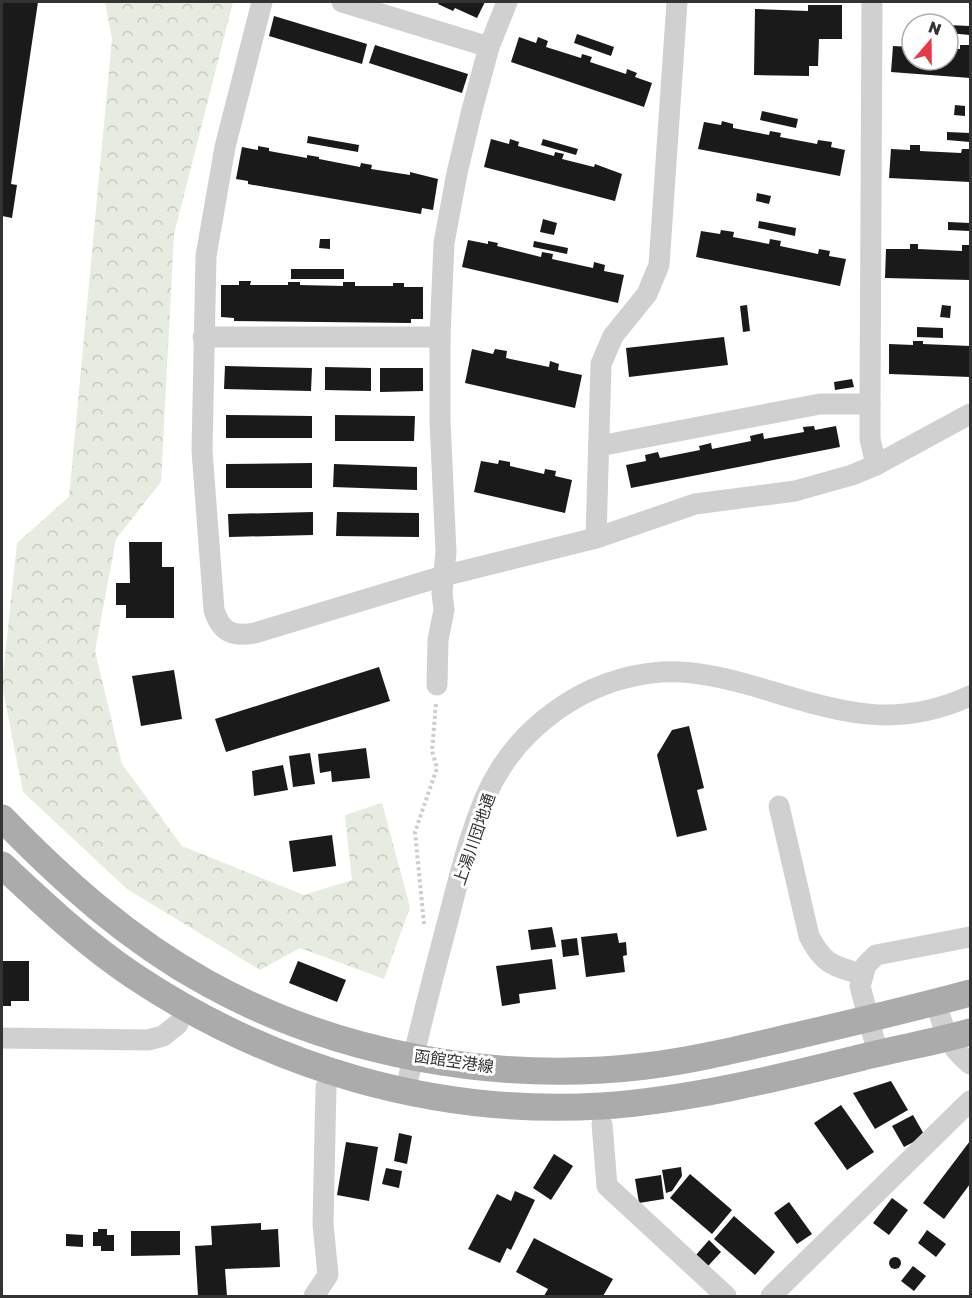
<svg xmlns="http://www.w3.org/2000/svg" width="972" height="1298" font-family="'Golos Text','Noto Sans JP',sans-serif">
	<defs>
		<pattern id="forest-crowns" width="20" height="18" patternUnits="userSpaceOnUse" patternTransform="scale(1.5)"><rect width="20" height="18" fill="#e6ecdf"/><path d="M2 6a3 3 0 1 1 6 0M12 15a3 3 0 1 1 6 0" fill="none" stroke="#c6cbc0"/></pattern>
	</defs>
	<rect width="100%" height="100%" fill="#fff"/>
	<path fill="url(#forest-crowns)" d="M105,2H233L174,234L161,482L116,539L95,651L122,764L182,846L304,895L352,880L345,815L382,803L410,907L384,979L300,948L260,970L127,889L23,792L2,685L17,543L69,497L112,39Z"/>
	<g fill="#1a1a1a">
		<path d="M2,2H38L11,184L17,185L12,218L2,216Z"/>
		<path d="M439,2H485L477,18L455,8L453,11L438,4Z"/>
		<path d="M808,5H842V39H819L818,66H809V76L754,75L755,9L808,11Z"/>
		<path d="M274,16L367,44L362,64L269,36Z"/>
		<path d="M948,25L970,26V35L948,33Z"/>
		<path d="M577,34L614,47L611,56L574,43Z"/>
		<path d="M519,37L536,43L538,37L548,41L546,47L581,58L582,54L592,57L590,62L626,74L627,69L637,73L635,77L652,83L644,107L511,62Z"/>
		<path d="M375,45L468,74L462,93L369,63Z"/>
		<path d="M960,45H969L970,48V78L891,72L893,46L912,47V60H948V48L960,49Z"/>
		<path d="M955,105L965,106V116L954,115Z"/>
		<path d="M762,111L798,119L796,128L760,120Z"/>
		<path d="M722,121L733,124V128L769,135L770,131L781,133L780,137L817,144L818,140L832,142L831,147L845,150L840,176L698,149L704,122L721,125Z"/>
		<path d="M947,132L970,133V142L947,140Z"/>
		<path d="M308,136L359,145L358,152L307,143Z"/>
		<path d="M491,139L509,144L510,139L519,142L518,146L554,156L555,152L564,154L562,159L594,167L595,164L622,174L615,201L484,167Z"/>
		<path d="M543,139L578,149L576,155L541,145Z"/>
		<path d="M910,145H920V151L961,153L962,149H970V182L889,178L891,149L910,150Z"/>
		<path d="M258,146L269,148V151L307,158V155L319,157V159L360,167L361,163L372,165L371,169L410,175V172L438,179L433,210L422,208L421,214L248,184V181L236,179L242,147L258,150Z"/>
		<path d="M757,193L771,196L769,204L756,201Z"/>
		<path d="M543,219L557,223L554,235L540,232Z"/>
		<path d="M759,221L796,228L795,236L758,228Z"/>
		<path d="M948,222L970,223V231L948,230Z"/>
		<path d="M721,230L734,232L733,237L769,244L770,239L781,241L780,246L818,254L819,249L830,251L829,256L846,259L840,286L696,257L701,231L720,234Z"/>
		<path d="M320,239H330V249L319,248Z"/>
		<path d="M468,240L488,244V241L498,243L497,246L541,257L542,252L553,254L552,259L593,268L594,262L605,265L604,271L624,275L618,303L462,267Z"/>
		<path d="M534,241L568,248L567,254L533,247Z"/>
		<path d="M910,244H918V249L962,251V245H970V280L885,278L886,249H910Z"/>
		<rect x="291" y="269" width="53" height="10"/>
		<path d="M239,281H251L250,285H288V282H300V285L343,286V282H355V286H393V283H404V287H423V319H411V323L234,321V318L221,317V285H239Z"/>
		<path d="M747,305L750,331L743,332L740,306Z"/>
		<path d="M942,305L951,306L950,318L940,317Z"/>
		<path d="M917,327L943,328V338L917,337Z"/>
		<path d="M724,337L728,365L629,377L626,348Z"/>
		<path d="M913,341H923V344L970,346V377L889,374V344L913,345Z"/>
		<path d="M472,349L493,354L495,349L507,351L506,358L549,367L550,361L559,364L558,370L582,375L575,408L465,383Z"/>
		<path d="M225,366L312,368L311,391L224,389Z"/>
		<path d="M325,367L371,368V391L325,390Z"/>
		<path d="M380,368H423V391L380,392Z"/>
		<path d="M852,379L854,387L835,390L834,382Z"/>
		<path d="M226,415L312,416V438H226Z"/>
		<path d="M335,415L415,416L414,441H335Z"/>
		<path d="M814,426L815,430L836,426L840,447L631,488L626,465L646,461L645,455L658,452L660,458L700,450L699,446L711,443L712,449L751,441L750,436L763,433L764,439L804,432L803,427Z"/>
		<path d="M499,460L510,462V466L544,474L545,469L556,471L555,476L572,480L565,513L474,492L481,461L498,464Z"/>
		<path d="M312,463V488H226V464Z"/>
		<path d="M334,464L417,467V490L333,487Z"/>
		<path d="M313,512V535L229,537L228,514Z"/>
		<path d="M337,512L419,513V537L336,536Z"/>
		<path d="M129,542H162V567H174V618H126V605H116V583H130Z"/>
		<path d="M379,667L390,701L226,752L215,719Z"/>
		<path d="M174,670L182,719L141,726L132,676Z"/>
		<path d="M689,726L704,788L697,790L707,830L677,837L657,755L672,730Z"/>
		<path d="M366,748L370,778L332,782L331,771L320,773L318,754Z"/>
		<path d="M310,753L315,784L293,787L289,756Z"/>
		<path d="M283,765L288,790L254,796L252,771Z"/>
		<path d="M332,835L336,866L293,872L289,841Z"/>
		<path d="M552,927L556,947L531,950L528,930Z"/>
		<path d="M617,933L619,943L626,942L627,955L623,956L625,972L586,977L581,937Z"/>
		<path d="M577,938L579,955L563,957L561,940Z"/>
		<path d="M552,959L556,989L519,994L520,1003L502,1006L496,966Z"/>
		<path d="M2,961H29V1001H11V1006H2Z"/>
		<path d="M298,961L346,980L337,1002L289,983Z"/>
		<path d="M891,1081L908,1110L875,1129L853,1093Z"/>
		<path d="M841,1105L874,1152L847,1170L814,1123Z"/>
		<path d="M913,1115L925,1136L904,1147L892,1126Z"/>
		<path d="M399,1133L412,1136L407,1164L394,1161Z"/>
		<path d="M970,1141V1184L944,1219L923,1203Z"/>
		<path d="M346,1142L378,1147L369,1201L337,1195Z"/>
		<path d="M554,1154L573,1166L551,1200L533,1188Z"/>
		<path d="M681,1167L682,1176L672,1191L666,1193L662,1170Z"/>
		<path d="M386,1168L402,1171L399,1188L382,1184Z"/>
		<path d="M690,1174L732,1210L712,1234L670,1198Z"/>
		<path d="M661,1175L664,1199L639,1203L635,1179Z"/>
		<path d="M515,1191L535,1200L511,1250L507,1248L500,1263L468,1249L497,1194L511,1201Z"/>
		<path d="M892,1198L908,1210L889,1235L873,1223Z"/>
		<path d="M789,1202L812,1234L797,1244L774,1213Z"/>
		<path d="M734,1216L775,1252L755,1275L714,1239Z"/>
		<path d="M261,1223V1230L278,1229L280,1267L225,1269L227,1296H198L195,1246L212,1245L211,1226Z"/>
		<path d="M98,1229H107V1235H114V1251H101V1246H93V1232H98Z"/>
		<path d="M927,1230L946,1244L936,1257L918,1243Z"/>
		<path d="M131,1231H180V1255L131,1256Z"/>
		<path d="M66,1234L83,1235V1247L66,1246Z"/>
		<path d="M534,1238L613,1279L603,1296H544L548,1289L516,1272Z"/>
		<path d="M709,1240L721,1252L708,1266L696,1255Z"/>
		<circle cx="895" cy="1263" r="6"/>
		<path d="M913,1266L926,1276L914,1291L901,1281Z"/>
	</g>
	<g fill="none" stroke-linecap="round" stroke-linejoin="round">
		<path stroke="#cdcdcd" stroke-width="4" stroke-dasharray="3 3" stroke-linecap="butt" d="M424,924L415,832L437,768L432,751L436,703"/>
		<g stroke="#d0d0d0" stroke-width="21">
			<path d="M262,2L225,147L206,256L202,451L214,610C221,632 232,637 255,633L443,576L596,538L695,504L795,491L852,475L876,465L970,414"/>
			<path d="M342,2L489,47"/>
			<path d="M872,2L870,404V439L876,465"/>
			<path d="M203,337H440"/>
			<path d="M599,446L820,404H870"/>
			<path d="M596,538L601,364L613,336L647,294L659,265L677,2"/>
			<path d="M437,685L438,640L444,610L442,593L446,552L440,421V337L444,243L457,173L472,110L489,47L507,2"/>
			<path d="M779,806L809,936C823,964 833,966 861,974"/>
			<path d="M936,1002C944,1030 947,1045 970,1064"/>
			<path d="M2,1038L148,1040L163,1036L178,1024"/>
			<path d="M878,1054L860,986L866,965L876,955L970,937"/>
			<path d="M405,1092C418,1036 432,980 447,924C458,882 468,839 485,798C515,728 584,678 661,672C690,670 718,676 746,684C828,707 887,734 970,696"/>
			<path d="M602,1124L607,1186L726,1296"/>
			<path d="M314,1296L328,1275L323,1224L326,1087"/>
			<path d="M771,1296L970,1101"/>
		</g>
		<g stroke="#ababab" stroke-width="27">
			<path d="M2,818C63,881 129,940 207,983C337,1055 498,1084 646,1066C695,1060 743,1048 791,1037C851,1023 911,1009 970,993"/>
			<path d="M2,865C44,904 86,944 134,976C272,1068 435,1116 601,1106C689,1100 778,1078 863,1057C899,1048 935,1042 970,1032"/>
		</g>
	</g>
	<g text-anchor="middle" stroke-width="6" stroke-linejoin="round" paint-order="stroke">
		<g font-size="16" fill="#333" stroke="#fff">
			<text transform="translate(474 839) rotate(-71)" y="6">上湯川団地通</text>
			<text transform="translate(454 1061) rotate(8)" y="6">函館空港線</text>
		</g>
	</g>
	<rect width="972" height="1298" fill="none" stroke="#333333" stroke-width="6"/>
	<g transform="translate(930 42) rotate(20)"><circle r="28" fill="#ffffff" stroke="#adadad" stroke-width="1.5"/>
	<path d="M0-4.5L10 22L0 15L-10 22Z" fill="#e63946"/>
	<text y="-9" font-size="16" font-weight="bold" text-anchor="middle" fill="#333333">N</text>
	</g>
</svg>
